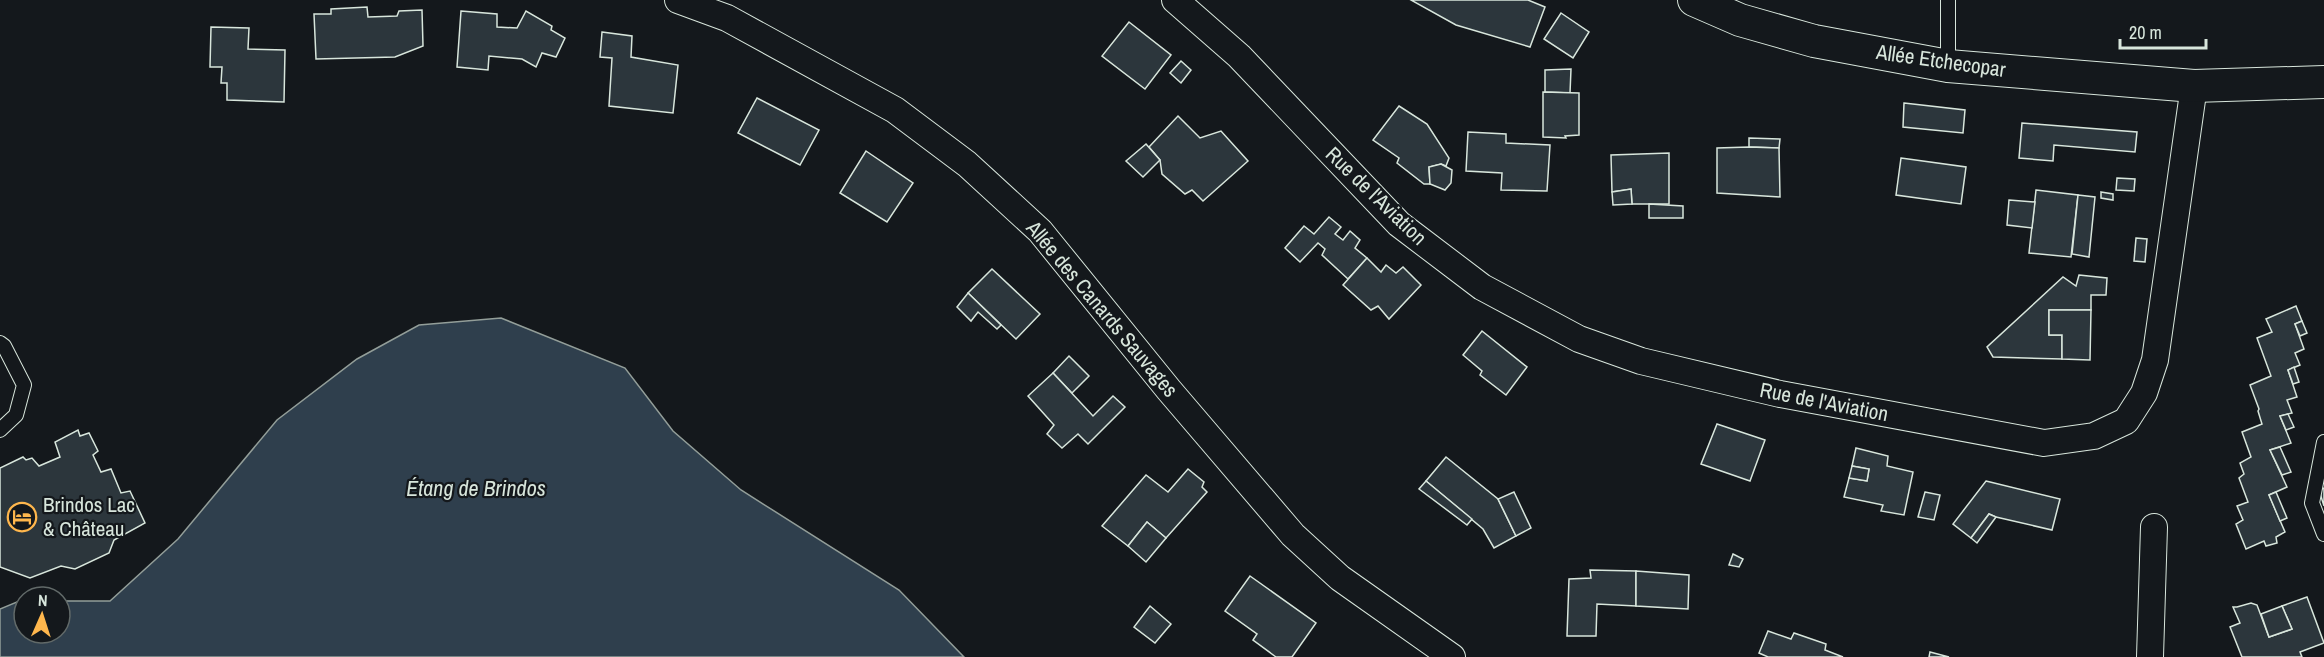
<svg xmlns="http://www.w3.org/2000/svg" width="2324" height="657" font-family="'Archivo Narrow',sans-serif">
	<rect width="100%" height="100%" fill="#14181c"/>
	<path fill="#2f3f4d" stroke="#939e99" stroke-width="1.5" d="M501,318L625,368L673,431L741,490L899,590L964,657H0V609L24,599V633H60V601H110L178,539L277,420L357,359L419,325Z"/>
	<g fill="#2c363c" stroke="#d8e6dc" stroke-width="1.5">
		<path d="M1411,0H1528L1545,7L1530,47L1456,25Z"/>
		<path d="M367,7L368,17L397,16L399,11L422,10L423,46L395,57L316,59L314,14H331V9Z"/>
		<path d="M461,11L497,14V27L517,28L526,11L552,26L551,30L565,38L556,57L542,53L536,67L522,59L489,56L488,70L457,67Z"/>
		<path d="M1561,13L1589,32L1573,58L1544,39Z"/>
		<path d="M1129,22L1171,55L1145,89L1102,56Z"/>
		<path d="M211,27L249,28L248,49L285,50L284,102L227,100V83H221L222,67H210Z"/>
		<path d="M602,32L632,36L631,57L678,65L673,113L609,106L612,58L600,57Z"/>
		<path d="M1181,61L1191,70L1181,83L1170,73Z"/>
		<path d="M1571,69L1570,93L1545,92V70Z"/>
		<path d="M1543,92L1579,93V135L1565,136L1566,138L1543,137Z"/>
		<path d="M757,98L819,130L800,165L738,133Z"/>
		<path d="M1904,103L1965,110L1963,133L1903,127Z"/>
		<path d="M1399,106L1427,124L1449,158L1446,166L1441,164L1429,167L1430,184H1424L1397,163L1399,158L1373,140Z"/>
		<path d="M1178,116L1200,138L1221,131L1248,161L1203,201L1192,190L1185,194L1162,174L1160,160L1149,147Z"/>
		<path d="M2022,123L2137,132L2135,152L2054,145L2053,161L2019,158Z"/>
		<path d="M1468,132L1506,134V143L1550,145L1547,191L1501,190L1502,173L1466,171Z"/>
		<path d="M1749,138L1780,139L1779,148L1749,147Z"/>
		<path d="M1146,144L1160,160L1143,177L1126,161Z"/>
		<path d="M1749,147L1779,148L1780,197L1717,193V148Z"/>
		<path d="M866,151L913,183L887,222L840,193Z"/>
		<path d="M1669,153V204H1632L1631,189L1612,192L1611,155Z"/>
		<path d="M1901,158L1966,167L1961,204L1896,195Z"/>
		<path d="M1441,164L1452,170L1451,183L1445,190L1430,184L1429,167Z"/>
		<path d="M2117,178L2135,179L2134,191L2116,190Z"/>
		<path d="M1631,189L1632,204L1613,205L1612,192Z"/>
		<path d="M2036,190L2078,195L2071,257L2029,253Z"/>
		<path d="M2101,192L2113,194V200L2101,198Z"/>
		<path d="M2078,195L2095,197L2089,257L2072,254Z"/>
		<path d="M2009,200L2035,202L2032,228L2007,225Z"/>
		<path d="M1649,204L1683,206V218H1649Z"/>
		<path d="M1329,217L1341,227L1335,234L1343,240L1350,231L1360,240L1355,248L1367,258L1348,279L1322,255L1325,249L1318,243L1300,262L1285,248L1304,226L1314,234Z"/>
		<path d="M2136,238L2147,239L2145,262L2134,261Z"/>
		<path d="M1367,258L1381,272L1386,265L1396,273L1403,267L1421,285L1389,319L1378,306L1371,310L1343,285Z"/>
		<path d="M992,269L1040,314L1016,339L968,293Z"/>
		<path d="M2079,275L2107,278L2106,295H2091V310H2049V335H2062V359L1993,357L1987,347L2063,277L2076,286Z"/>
		<path d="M968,293L1001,325L997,329L978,312L971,321L957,307Z"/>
		<path d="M2296,306L2302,321L2295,324L2304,349L2295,353L2300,365L2288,370L2297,397L2287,400L2292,413L2280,416L2291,443L2270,450L2287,487L2269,495L2285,532L2276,537L2277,543L2266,546L2264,541L2246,549L2236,524L2243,520L2237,506L2248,502L2239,478L2244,474L2240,463L2251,457L2242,432L2262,424L2258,411L2259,409L2250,385L2271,376L2257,338L2272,332L2266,319Z"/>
		<path d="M2049,310H2091L2090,360L2062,359V335H2049Z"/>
		<path d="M2302,321L2307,333L2300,336L2295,324Z"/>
		<path d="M1482,331L1527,367L1506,395L1480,375L1482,371L1463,355Z"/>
		<path d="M1069,356L1089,376L1072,393L1053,373Z"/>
		<path d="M2294,367L2299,382L2293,384L2288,370Z"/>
		<path d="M1053,373L1093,416L1113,396L1125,407L1088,444L1078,434L1062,448L1047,434L1054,425L1028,396Z"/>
		<path d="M2288,414L2294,427L2286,430L2280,416Z"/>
		<path d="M1717,424L1765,440L1750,481L1701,464Z"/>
		<path d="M78,430L80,436L89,433L98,451L93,455L101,472L111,469L121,493L130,491L145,523L114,540L109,553L75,569L61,566L30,578L0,567V468L23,457L26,460L32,458L39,466L60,457L55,442Z"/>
		<path d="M2280,447L2291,472L2282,475L2270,450Z"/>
		<path d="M1856,448L1888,456L1887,466L1913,472L1904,515L1881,511L1883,505L1844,497L1849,478L1867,481L1869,469L1852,466Z"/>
		<path d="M1446,457L1498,499L1516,536L1494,548L1483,529L1426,481Z"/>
		<path d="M1852,466L1869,469L1867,481L1849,478Z"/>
		<path d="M1188,469L1204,482L1202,487L1207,492L1166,538L1147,522L1128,546L1102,526L1146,475L1168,492Z"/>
		<path d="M1426,481L1472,519L1467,525L1419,489Z"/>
		<path d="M1986,481L2060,499L2052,530L1996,517L1989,514L1971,538L1953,524Z"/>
		<path d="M2324,488V506L2319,490Z"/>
		<path d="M1514,492L1531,528L1516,536L1498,499Z"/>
		<path d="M1925,492L1940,495L1934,520L1918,517Z"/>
		<path d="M2276,492L2287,518L2280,521L2269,495Z"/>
		<path d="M1989,514L1996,517L1977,543L1971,538Z"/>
		<path d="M1147,522L1166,538L1146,562L1128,546Z"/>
		<path d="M1733,554L1743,559L1739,567L1729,565Z"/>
		<path d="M1590,570L1636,571V606L1597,604L1596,636H1567L1569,579L1591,578Z"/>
		<path d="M1636,571L1689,575L1688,609L1636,606Z"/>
		<path d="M1250,576L1316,623L1292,657H1276L1253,640L1257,634L1225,611Z"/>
		<path d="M2307,597L2324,643L2300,652L2302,657H2242L2230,627L2240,623L2233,607H2237L2251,603L2257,605L2269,637L2292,629L2282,606Z"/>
		<path d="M1150,606L1171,624L1155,643L1134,627Z"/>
		<path d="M2282,606L2292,629L2269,637L2261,614Z"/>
		<path d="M1768,631L1791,639L1794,633L1826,644L1825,650L1843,657H1768L1759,653Z"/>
		<path d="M1930,652L1949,657H1929Z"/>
	</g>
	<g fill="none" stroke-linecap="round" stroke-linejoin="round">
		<g stroke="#d8e6dc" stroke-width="16">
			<g id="service">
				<path d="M1948,66V0"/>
				<path d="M0,343L4,346L24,385L16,415L0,430"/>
				<path d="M2324,442L2312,503L2324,534"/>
			</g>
		</g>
		<g stroke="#d8e6dc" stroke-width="28">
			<g id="minor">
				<path d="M678,0L727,18L895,110L967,164L1040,231L1169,390L1293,535L1340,578L1452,657"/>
				<path d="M1175,0L1239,56L1399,224L1482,287L1579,339L1641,361L1780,394L2044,443L2094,436L2126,421L2144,393L2155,360L2194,86"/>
				<path d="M2150,657L2154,527"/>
			</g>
		</g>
		<g stroke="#d8e6dc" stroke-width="34">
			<path id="tertiary" d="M1694,0L1740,20L1814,41L1948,66L2194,86L2324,82"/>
		</g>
		<use href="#service" stroke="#14181c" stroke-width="14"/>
		<use href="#minor" stroke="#14181c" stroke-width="26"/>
		<use href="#tertiary" stroke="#14181c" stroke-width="32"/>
	</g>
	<defs>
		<g id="hotel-ring" transform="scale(1.5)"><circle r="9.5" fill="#14181c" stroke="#ffb74d" stroke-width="1.5"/><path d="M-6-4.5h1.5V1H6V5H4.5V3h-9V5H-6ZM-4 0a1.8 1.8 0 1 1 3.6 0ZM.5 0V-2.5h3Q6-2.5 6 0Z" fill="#ffb74d"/></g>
	</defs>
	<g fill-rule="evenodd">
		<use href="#hotel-ring" x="22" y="517"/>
	</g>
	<g text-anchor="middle" stroke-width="4.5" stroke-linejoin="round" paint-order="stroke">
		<g font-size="21" fill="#d8e6dc" stroke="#14181c">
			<text transform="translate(1941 61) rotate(8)" y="7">Allée Etchecopar</text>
			<text transform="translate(1376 196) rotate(44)" y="7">Rue de l'Aviation</text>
			<text transform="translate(1102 309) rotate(50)" y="7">Allée des Canards Sauvages</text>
			<text transform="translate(1824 402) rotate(11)" y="7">Rue de l'Aviation</text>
		</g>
		<g font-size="21" fill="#d8e6dc" stroke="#14181c" text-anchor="start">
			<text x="43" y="512">Brindos Lac<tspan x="43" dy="24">&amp; Château</tspan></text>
		</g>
		<g font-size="22" font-style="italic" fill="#d8e6dc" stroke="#14181c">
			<text x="476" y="496">Étang de Brindos</text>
		</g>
	</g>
	<g transform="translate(42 615) rotate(3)"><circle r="28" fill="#14181c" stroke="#626a69" stroke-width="1.5"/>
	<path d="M0-4.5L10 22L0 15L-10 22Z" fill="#ffb74d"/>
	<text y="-9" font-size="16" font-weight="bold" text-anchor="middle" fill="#d8e6dc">N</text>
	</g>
	<path d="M2120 39v9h86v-9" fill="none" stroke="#d8e6dc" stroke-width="3"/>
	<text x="2129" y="39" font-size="18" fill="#d8e6dc" stroke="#14181c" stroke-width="4.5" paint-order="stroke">20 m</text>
</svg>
